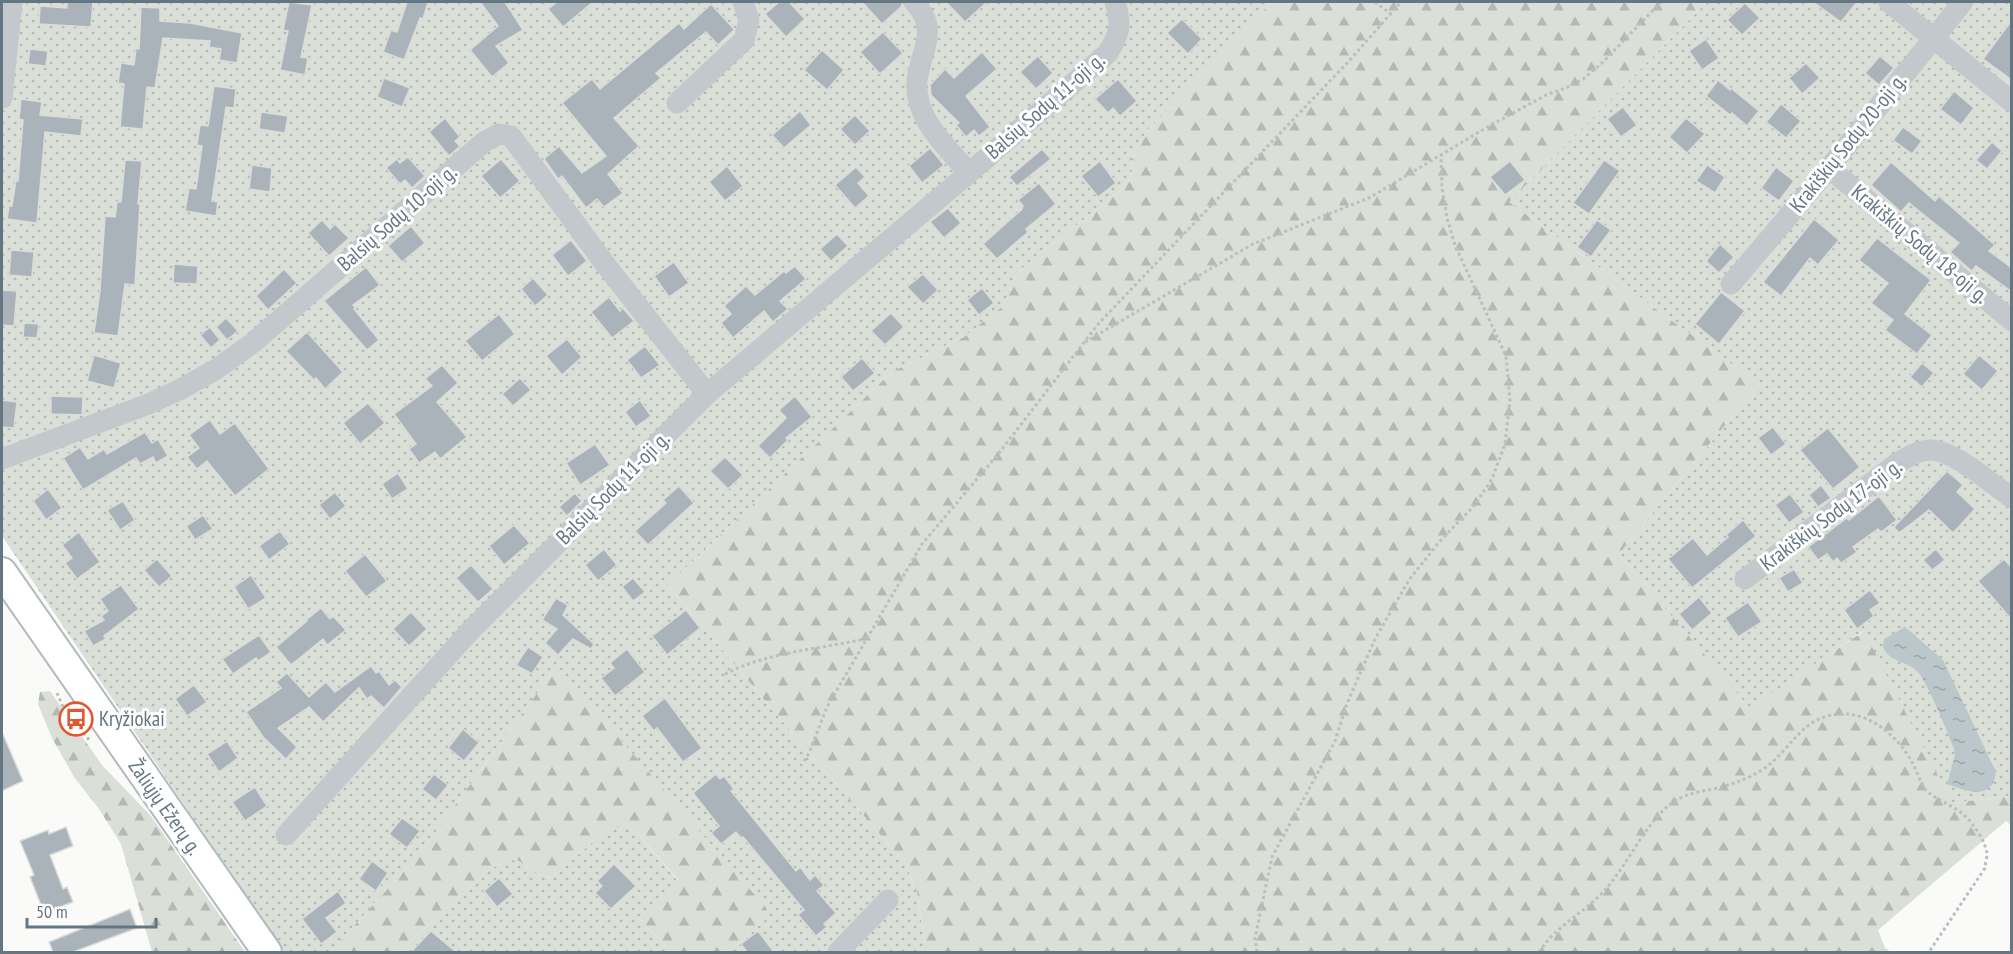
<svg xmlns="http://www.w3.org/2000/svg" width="2013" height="954" font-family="'PT Sans Narrow',sans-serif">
	<defs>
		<pattern id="grass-dots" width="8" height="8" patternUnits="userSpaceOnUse" patternTransform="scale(1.5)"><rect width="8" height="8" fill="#dadfd7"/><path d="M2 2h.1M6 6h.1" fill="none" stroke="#b4b9b4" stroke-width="1.8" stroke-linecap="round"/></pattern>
		<pattern id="forest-firs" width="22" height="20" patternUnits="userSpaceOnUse" patternTransform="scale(1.5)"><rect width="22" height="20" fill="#dadfd7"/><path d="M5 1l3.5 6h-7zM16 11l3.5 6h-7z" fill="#b4b9b4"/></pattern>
		<pattern id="water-ripples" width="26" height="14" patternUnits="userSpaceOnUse" patternTransform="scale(1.5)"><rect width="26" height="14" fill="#bbc7cb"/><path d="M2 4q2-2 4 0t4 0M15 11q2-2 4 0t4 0" fill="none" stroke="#9ca6aa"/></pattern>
	</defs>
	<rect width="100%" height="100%" fill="#fafaf8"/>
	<g fill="url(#grass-dots)">
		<path d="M2,2H1272L1147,131L1134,151L1132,170L1128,181L1120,191L1016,273L1004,306L964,337L892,372L668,585L809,753L906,864L917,892L924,938L922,952H729L767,918L557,666L417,857L330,952H284L2,536Z"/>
		<path d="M1707,2H2011V796L1952,803L1863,631L1750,709L1619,554L1759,384L1509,202Z"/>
		<path d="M608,828H633L678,881L639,918L671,952H402L400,951L491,868L516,859L537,874L552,878Z"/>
	</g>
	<g fill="url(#forest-firs)">
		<path d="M1272,2H1707L1509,202L1759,384L1619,554L1750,708L1864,631L1952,803L2011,796V825L2006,821L1878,930L1885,948L1891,952H922L924,938L917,892L906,864L809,753L668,585L892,372L964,337L1003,306L1016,273L1120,191L1128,181L1132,170L1134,151L1147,131Z"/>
		<path d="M557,666L766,908L767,918L729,952H671L639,918L678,880L633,828H608L552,878L537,874L516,859L491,868L401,950L402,952H330L417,857Z"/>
		<path d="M50,691L102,765L151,816L245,952H152L121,844L99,809L74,777L52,738L38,704L40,692Z"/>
	</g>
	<path fill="url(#water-ripples)" d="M1905,627L1943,660L1996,772C1992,802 1967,791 1947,784L1955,755L1954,749C1948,733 1927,681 1917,671C1907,661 1889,662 1883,647L1884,639Z"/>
	<g fill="#aab3b9" stroke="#dcdcda" stroke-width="1.5">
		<path d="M67,2H93L91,27L39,24L40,6L67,8Z"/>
		<path d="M289,2L312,5L301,57L308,58L305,75L280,70L288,31L283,30Z"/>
		<path d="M407,2H428L423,19L420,18L404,60L383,52L391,30L397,32Z"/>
		<path d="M480,2H505L523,30L496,46L509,63L492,77L470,50L498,26Z"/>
		<path d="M557,2H593L563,27L548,9Z"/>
		<path d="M779,2H789L805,19L786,37L765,14Z"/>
		<path d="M862,2H902V6L882,24Z"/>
		<path d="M946,2H987L965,22Z"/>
		<path d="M1813,2H1857L1841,22Z"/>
		<path d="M1745,3L1760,18L1742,35L1727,20Z"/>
		<path d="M711,4L734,29L733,31L718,45L706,32L656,73L661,78L614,118L639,146L608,174L623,193L604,207L597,199L586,208L562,176L558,179L544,159L559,146L582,173L606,156L562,103L592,79L600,89L679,23L684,29Z"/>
		<path d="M141,7L160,8V21L190,23L242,33L237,63L219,60L221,49L209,47L210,41L163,38L155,88L147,87L143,129L120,127L124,84L118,83L121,63L134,65L136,48L139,49Z"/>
		<path d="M1182,19L1202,39L1188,54L1167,33Z"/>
		<path d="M2012,20V80L1983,59Z"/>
		<path d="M883,32L903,53L880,74L860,52Z"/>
		<path d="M1706,39L1719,58L1702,70L1689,51Z"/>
		<path d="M30,49L48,51L46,66L28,64Z"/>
		<path d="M822,50L844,70L827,90L804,70Z"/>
		<path d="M982,52L997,69L966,96L990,127L979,136L974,130L966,137L956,125L959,123L931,95L930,85L945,69L954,78Z"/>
		<path d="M1038,56L1053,73L1036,89L1020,72Z"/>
		<path d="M1880,56L1894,68L1879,85L1865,73Z"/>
		<path d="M1806,63L1820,78L1802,94L1789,78Z"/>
		<path d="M384,78L410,88L402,107L377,97Z"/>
		<path d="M1118,79L1137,101L1120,116L1113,108L1108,113L1095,99Z"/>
		<path d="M1718,80L1730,90L1731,88L1759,111L1747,126L1732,113L1730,115L1706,96Z"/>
		<path d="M214,86L236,89L234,108L226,107L212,201L218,202L216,216L185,211L189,188L196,189L202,146L197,145L200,125L208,126Z"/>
		<path d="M1954,91L1974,108L1961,125L1940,109Z"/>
		<path d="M21,99L42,102L40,115L83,119L81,136L45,132L37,223L7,219L9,206H12L16,180L18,181L23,120L19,119Z"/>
		<path d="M1781,104L1801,121L1786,138L1766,122Z"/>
		<path d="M1623,107L1637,125L1621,137L1607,119Z"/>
		<path d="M800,111L811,125L784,148L772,135Z"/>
		<path d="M261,112L288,116L285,133L259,129Z"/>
		<path d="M855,115L870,131L855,145L840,129Z"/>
		<path d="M445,118L460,137L455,141L460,146L449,156L429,132Z"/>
		<path d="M1686,118L1705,134L1687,153L1669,137Z"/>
		<path d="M1903,127L1922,141L1912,154L1893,140Z"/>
		<path d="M1992,142L2002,151L1987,169L1976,160Z"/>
		<path d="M930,148L944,165L922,183L909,166Z"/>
		<path d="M1042,149L1051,159L1017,186L1009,177Z"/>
		<path d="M408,157L425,176L412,188L405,180L400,184L386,168L397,159L400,163Z"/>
		<path d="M501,159L520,181L500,198L481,176Z"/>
		<path d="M125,160L142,161L138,204H140L135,285L125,284L118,336L94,333L100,290L105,216L115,217L117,202H121Z"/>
		<path d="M1604,160L1620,171L1589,214L1573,203Z"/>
		<path d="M1100,161L1116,183L1098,197L1081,176Z"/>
		<path d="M1510,161L1525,180L1505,195L1490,177Z"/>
		<path d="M1891,162L1935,201L1939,196L1995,245L1989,251L2012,268V292L1976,266L1972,271L1967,267L1950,252L1959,243L1909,203L1901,212L1871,185Z"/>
		<path d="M252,165L272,168L270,192L249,189Z"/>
		<path d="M1707,165L1725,177L1715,193L1696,181Z"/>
		<path d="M727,166L743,186L725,201L709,182Z"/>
		<path d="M856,167L865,177L858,183L869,196L855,208L835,185Z"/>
		<path d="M1776,167L1794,181L1779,201L1761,188Z"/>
		<path d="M1039,183L1056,204L1026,229L1028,232L997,259L983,244L1022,209L1023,206L1018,200Z"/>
		<path d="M948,208L961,223L944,238L930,222Z"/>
		<path d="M1814,219L1839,240L1818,265L1810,258L1781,296L1763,282Z"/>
		<path d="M322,220L330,229L335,224L349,238L329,256L308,233Z"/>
		<path d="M1597,220L1611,230L1591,257L1577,247Z"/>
		<path d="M411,226L425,243L402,262L388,246Z"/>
		<path d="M837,234L848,246L831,261L820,249Z"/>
		<path d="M1877,238L1931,280L1905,314L1932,335L1917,354L1885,330L1893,320L1871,303L1888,283L1859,260Z"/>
		<path d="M571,240L587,261L568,276L552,255Z"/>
		<path d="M1720,244L1734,257L1719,273L1706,261Z"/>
		<path d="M11,250L34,252L32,277L9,275Z"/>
		<path d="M674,262L689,283L669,297L654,276Z"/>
		<path d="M174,264L198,266L197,284L173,283Z"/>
		<path d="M795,266L806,279L780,301L788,309L773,322L764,311L733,338L721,323L731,314L724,306L746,286L755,295L784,271L786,273Z"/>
		<path d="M366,267L380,285L353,305L356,308L354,309L379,340L367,350L324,301Z"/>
		<path d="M284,269L297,283L268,310L256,296Z"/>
		<path d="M923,274L938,290L923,304L907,287Z"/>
		<path d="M533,278L548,295L535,306L521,289Z"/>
		<path d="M982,288L994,303L979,315L967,300Z"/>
		<path d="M2,290L17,291L14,326L2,325Z"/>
		<path d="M1721,292L1745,311L1719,344L1695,324Z"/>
		<path d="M609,297L620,311L623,308L634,321L612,338L591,312Z"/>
		<path d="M891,313L904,327L885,345L871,331Z"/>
		<path d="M499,314L515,334L482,361L465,341Z"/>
		<path d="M226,318L238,331L227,340L216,327Z"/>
		<path d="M24,323L39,324L37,338L23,337Z"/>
		<path d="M210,327L220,340L211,348L200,335Z"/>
		<path d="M307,332L343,372L325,389L316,378L314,380L286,351Z"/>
		<path d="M567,339L582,357L562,375L546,356Z"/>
		<path d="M645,346L660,365L641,378L627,360Z"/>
		<path d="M94,355L121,363L114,388L87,381Z"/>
		<path d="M1979,355L1998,371L1982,390L1963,374Z"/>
		<path d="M862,358L875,373L853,391L841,377Z"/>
		<path d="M1922,363L1934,373L1922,387L1910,377Z"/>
		<path d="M442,365L458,383L437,402L467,437L440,459L435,452L419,463L409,449L416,444L394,414L432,386L425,379Z"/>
		<path d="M520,378L531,390L513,406L502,394Z"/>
		<path d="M51,396L83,397L82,415L51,414Z"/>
		<path d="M795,396L812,417L786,438L788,440L770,458L758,446L786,418L779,410Z"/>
		<path d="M2,400L17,402L14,428L2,427Z"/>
		<path d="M640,400L651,416L636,427L625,412Z"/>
		<path d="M368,403L385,423L360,444L343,423Z"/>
		<path d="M210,420L220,434L235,423L269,469L235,496L207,461L197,469L187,457L199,448L189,435Z"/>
		<path d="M1773,427L1786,444L1771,455L1758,438Z"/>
		<path d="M1828,428L1860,467L1833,489L1800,450Z"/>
		<path d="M145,432L152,443L158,439L168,456L156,463L153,457L140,464L136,458L83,490L63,458L80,447L88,459L104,449L107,454Z"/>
		<path d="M595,444L610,465L580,485L566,463Z"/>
		<path d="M725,457L743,475L728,489L710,471Z"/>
		<path d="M1947,471L1963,485L1957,492L1975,509L1953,533L1929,510L1899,533L1894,527Z"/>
		<path d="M398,473L408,489L392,499L382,484Z"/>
		<path d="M1821,485L1831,498L1818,507L1809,495Z"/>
		<path d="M679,486L694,503L648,545L635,531L666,503L663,500Z"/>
		<path d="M48,489L62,508L46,520L33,501Z"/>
		<path d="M335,492L346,506L330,519L319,505Z"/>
		<path d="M575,493L582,501L567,516L559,507Z"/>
		<path d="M1790,494L1804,512L1789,523L1775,505Z"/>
		<path d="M1879,496L1897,520L1881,532L1878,529L1853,547L1857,552L1841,563L1837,558L1833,562L1827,554L1818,560L1808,547L1847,518L1849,520Z"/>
		<path d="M123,501L135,520L120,530L107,510Z"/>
		<path d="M203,515L213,529L195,540L186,526Z"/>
		<path d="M1743,520L1756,536L1692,588L1668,559L1693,538L1707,555L1728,537L1726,535Z"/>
		<path d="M514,525L530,543L504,565L489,546Z"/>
		<path d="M280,531L290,544L269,560L259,546Z"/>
		<path d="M79,532L100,562L77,579L65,563L72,558L62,545Z"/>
		<path d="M604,549L617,565L598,581L585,565Z"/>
		<path d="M1936,549L1945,560L1932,570L1923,560Z"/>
		<path d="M365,554L387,581L366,597L345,571Z"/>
		<path d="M157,559L172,576L159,587L144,570Z"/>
		<path d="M2004,559L2012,568V620L1978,581Z"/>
		<path d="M471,565L493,589L478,602L456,578Z"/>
		<path d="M1794,569L1803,583L1788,592L1779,578Z"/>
		<path d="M251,575L266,598L248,609L234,587Z"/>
		<path d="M633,578L645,592L633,601L622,587Z"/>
		<path d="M121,585L139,609L104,636L106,639L93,646L84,631L104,620L101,616L108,611L100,599Z"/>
		<path d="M1870,590L1880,603L1870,610L1874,616L1857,629L1844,610Z"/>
		<path d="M1699,597L1712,613L1692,630L1679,614Z"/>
		<path d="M556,598L568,605L563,615L594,644L591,649L573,639L558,655L545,643L557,629L542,620Z"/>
		<path d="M1748,602L1762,622L1738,637L1725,618Z"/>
		<path d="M321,608L330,619L333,616L346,630L327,645L323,639L291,665L276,647L307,621L306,620Z"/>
		<path d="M686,610L700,628L667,655L652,636Z"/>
		<path d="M411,612L427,629L409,646L393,629Z"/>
		<path d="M259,635L271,652L258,661L256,658L233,674L222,659Z"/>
		<path d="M528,647L543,657L532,674L516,665Z"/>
		<path d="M627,649L645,672L615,696L601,678L614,668L610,663Z"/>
		<path d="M371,666L376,673L379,671L389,685L395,680L402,687L384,708L371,696L367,699L359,688L323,722L309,707L278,728L297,747L286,759L263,737L246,712L281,688L276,682L287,673L309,697L326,682L335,692Z"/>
		<path d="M194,685L207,702L187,716L175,699Z"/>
		<path d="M665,698L702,748L683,762L657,728L654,731L642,716Z"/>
		<path d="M463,729L479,743L464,761L448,748Z"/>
		<path d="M2,732L23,781L2,791Z"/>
		<path d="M227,741L238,758L219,772L207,754Z"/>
		<path d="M434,774L448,785L436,800L422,789Z"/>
		<path d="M716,774L720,779L724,776L734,789L731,791L796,871L800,867L810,880L815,875L824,885L817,891L836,913L824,924L827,927L816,936L798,915L804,910L743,837L741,838L736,832L721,844L711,833L719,826L693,793Z"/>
		<path d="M255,787L267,806L245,821L232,802Z"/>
		<path d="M402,818L420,831L407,848L389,834Z"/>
		<path d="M66,827L73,846L50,855L63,889L67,887L73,902L44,913L30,877L34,875L20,841L48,830L49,834Z"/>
		<path d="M372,861L388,873L376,891L359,879Z"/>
		<path d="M614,864L636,886L611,909L595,893L602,886L597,881Z"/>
		<path d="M499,878L513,894L497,907L484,891Z"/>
		<path d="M338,891L346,903L326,918L337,932L321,944L302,919Z"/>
		<path d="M130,909L137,928L73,952H53L49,942Z"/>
		<path d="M431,931L456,952H411Z"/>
		<path d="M758,931L774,952H747L741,944Z"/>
	</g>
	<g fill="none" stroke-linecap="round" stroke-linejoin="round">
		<g stroke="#b3babf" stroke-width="32">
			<path id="secondary" d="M2,572L267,952"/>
		</g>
		<g stroke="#bbbfc2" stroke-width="3" stroke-dasharray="3 3" stroke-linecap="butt">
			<path d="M1375,2L1391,14"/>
			<path d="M1085,342L1253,244L1369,198L1484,129L1546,95L1568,87L1583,79L1602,63L1661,2"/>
			<path d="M725,674C768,652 819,649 865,639"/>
			<path d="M57,693L64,709L90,741"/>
			<path d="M804,761L809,753L827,707L922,544L999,453L1099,323L1349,61L1401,2"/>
			<path d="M1257,952L1255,938L1272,857L1335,741L1346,706L1375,639L1409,580L1440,541L1473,507L1492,479L1505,444L1510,401L1506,356L1455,245L1447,218L1442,188L1441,156"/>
			<path d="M1539,952C1556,926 1584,913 1605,890C1628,864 1642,829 1668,806C1683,793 1700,792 1718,788C1733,784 1747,779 1760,771C1792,752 1800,714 1844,714C1872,714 1899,738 1912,762C1917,770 1920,783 1926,790C1937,801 1953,805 1964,815C1973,823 1986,842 1987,854C1987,858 1985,864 1985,868L1929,952"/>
		</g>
		<g stroke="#c3c8cc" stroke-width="21">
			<path d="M1889,2L2012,102"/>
			<path d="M2,98L12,2"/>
			<path d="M677,103L744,40L749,20L743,2"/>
			<path d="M1829,168L2012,321"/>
			<path d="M969,173L1108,53C1120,33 1122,25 1115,2"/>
			<path d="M1731,284L1829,168L1963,2"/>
			<path d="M2,459L146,405L179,390L215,370L254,342L484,142L499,134L511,136L608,268L707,394"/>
			<path d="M1745,579L1896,464C1906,458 1918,450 1931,450C1953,450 1992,484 2012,498"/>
			<path d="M286,835L471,630L707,394L969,173C951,151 923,127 918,97C910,61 946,35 914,2"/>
			<path d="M838,952L888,900"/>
		</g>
		<use href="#secondary" stroke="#fff" stroke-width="28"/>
	</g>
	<defs>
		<g id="bus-ring" transform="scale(1.725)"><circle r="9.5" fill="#fff" stroke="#e4572e" stroke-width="1.5"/><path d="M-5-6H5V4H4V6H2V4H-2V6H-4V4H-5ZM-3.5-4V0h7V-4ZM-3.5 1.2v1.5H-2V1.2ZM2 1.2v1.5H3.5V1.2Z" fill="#e4572e"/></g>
	</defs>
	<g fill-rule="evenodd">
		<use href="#bus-ring" x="76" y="719"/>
	</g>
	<g text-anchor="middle" stroke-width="6" stroke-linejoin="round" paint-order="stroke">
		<g font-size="21" fill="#657683" stroke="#fff">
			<text transform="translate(1045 106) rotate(-41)" y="7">Balsių Sodų 11-oji g.</text>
			<text transform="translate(1848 143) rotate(-51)" y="7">Krakiškių Sodų 20-oji g.</text>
			<text transform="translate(397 218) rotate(-41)" y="7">Balsių Sodų 10-oji g.</text>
			<text transform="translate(1920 244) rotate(40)" y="7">Krakiškių Sodų 18-oji g.</text>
			<text transform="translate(613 488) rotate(-45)" y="7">Balsių Sodų 11-oji g.</text>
			<text transform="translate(1831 515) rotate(-37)" y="7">Krakiškių Sodų 17-oji g.</text>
			<text transform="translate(165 807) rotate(55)" y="7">Žaliųjų Ežerų g.</text>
		</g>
		<g font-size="21" fill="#657683" stroke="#fff" text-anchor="start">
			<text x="99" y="726">Kryžiokai</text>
		</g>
	</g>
	<rect width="2013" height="954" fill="none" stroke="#657683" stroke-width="6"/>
	<path d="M27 918v9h129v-9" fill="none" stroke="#657683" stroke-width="3"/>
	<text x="36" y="918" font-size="18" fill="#657683" stroke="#ffffff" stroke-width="4.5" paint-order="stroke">50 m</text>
</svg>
